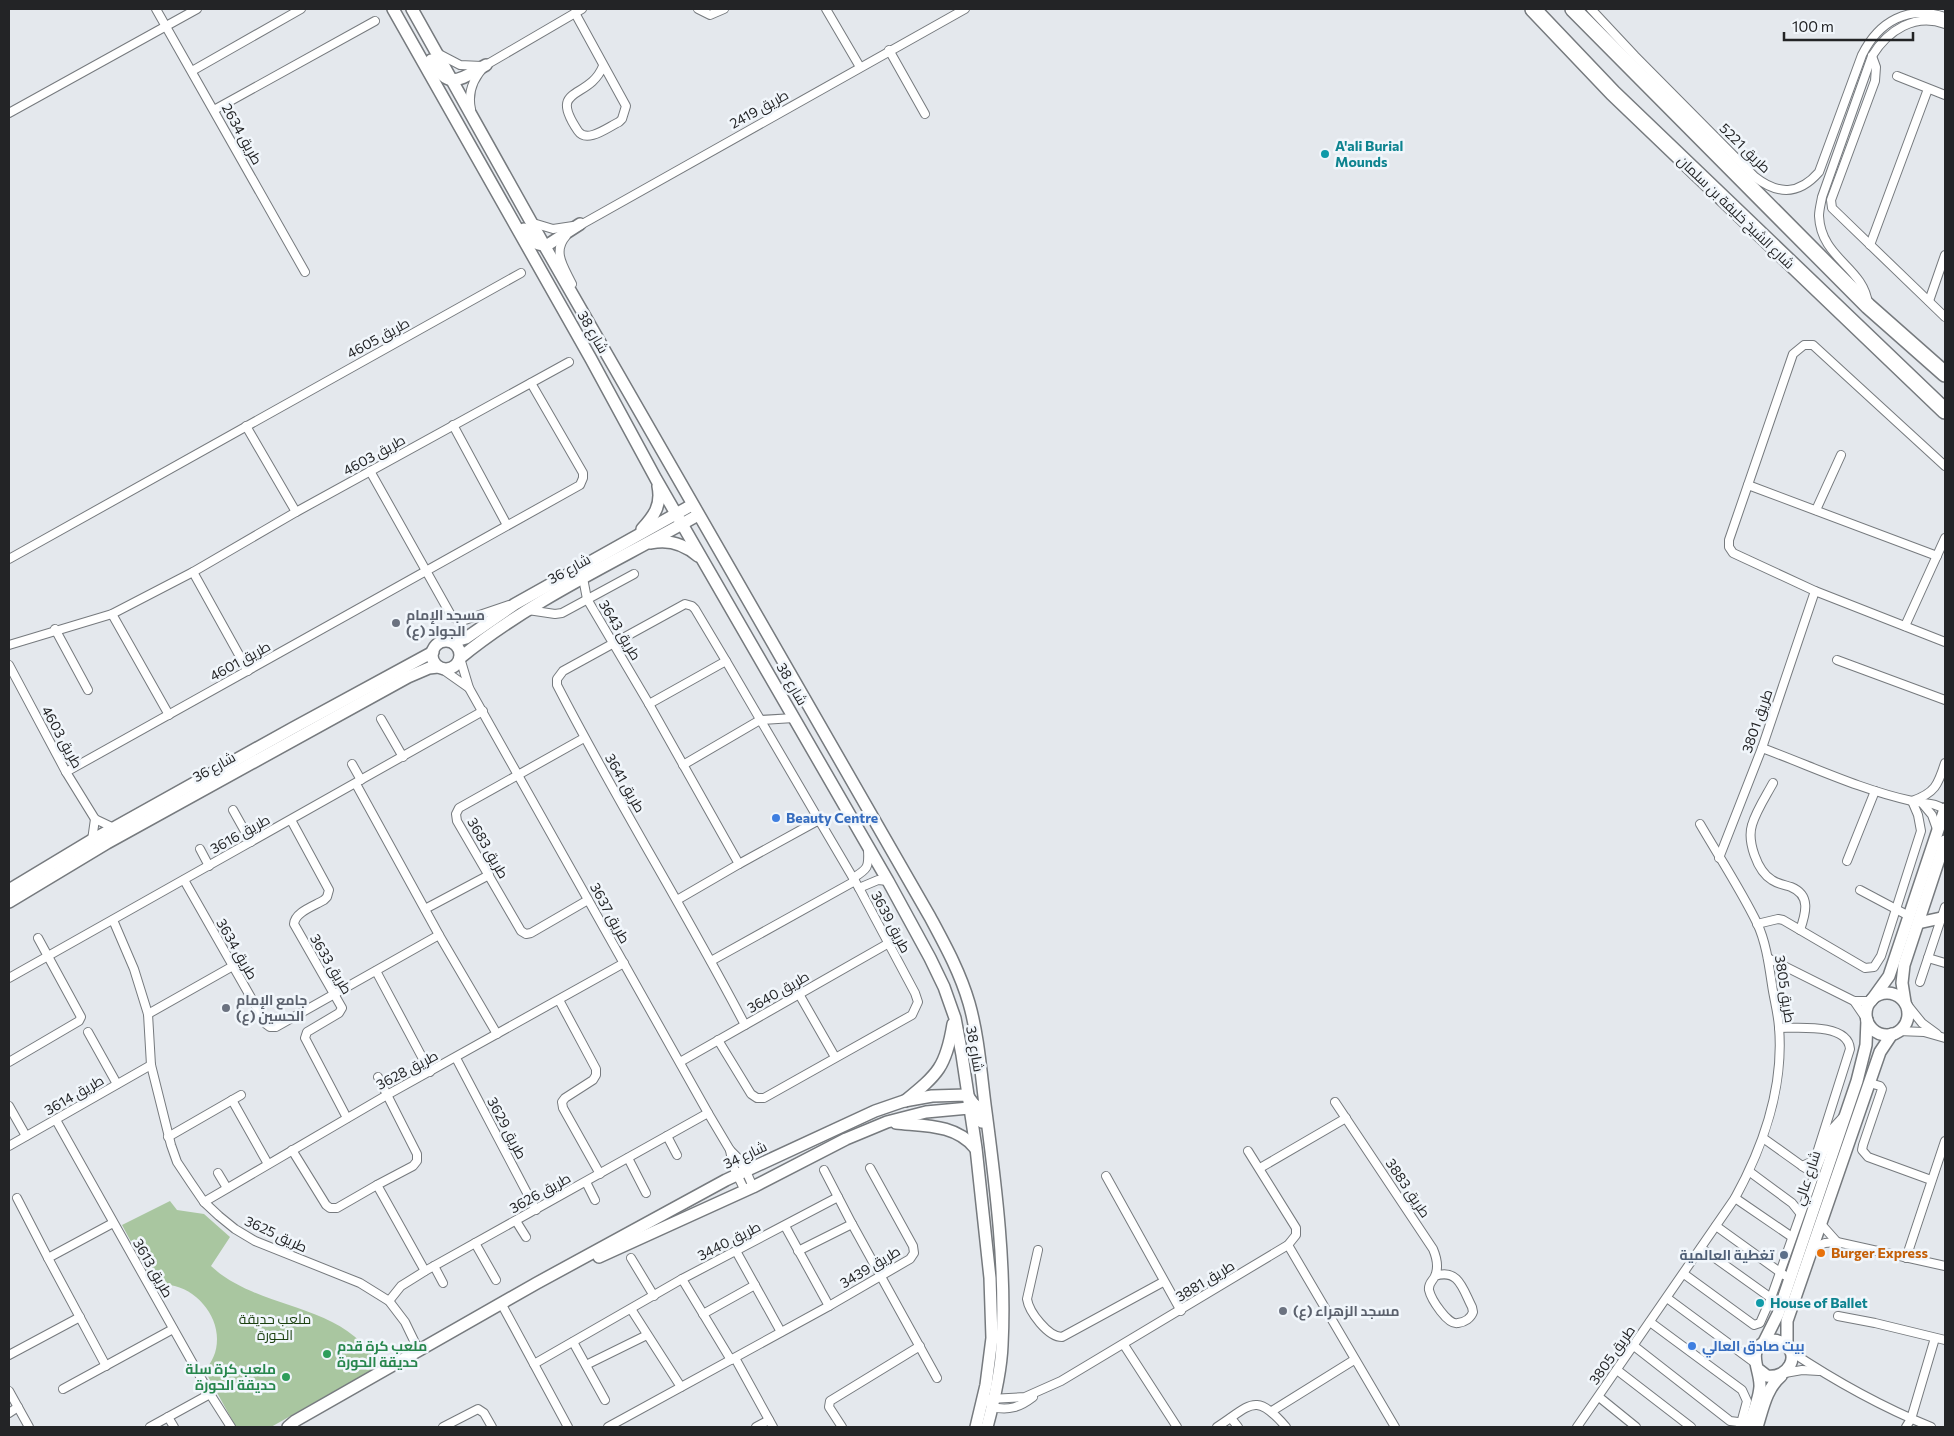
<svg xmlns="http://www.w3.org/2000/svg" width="1954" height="1436" font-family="Commissioner,Cairo,sans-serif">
	<rect width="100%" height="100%" fill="#e4e8ed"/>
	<path fill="#a9c6a0" d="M170,1201L177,1210L204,1214L230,1237L211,1266C260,1312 344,1301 379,1366L271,1427H236L205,1371C212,1361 217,1353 217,1339C217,1314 196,1289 170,1285C164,1284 161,1283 155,1286L122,1225Z"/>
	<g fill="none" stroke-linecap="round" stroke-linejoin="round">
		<g stroke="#767a7e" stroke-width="10">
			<g id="street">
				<path d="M156,9L305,272"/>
				<path d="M698,9L710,15L724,9"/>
				<path d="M826,9L860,67"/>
				<path d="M1591,9L1635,56L1755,177C1778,195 1799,195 1819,172L1862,55C1879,21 1908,5 1945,17"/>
				<path d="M575,13L626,106L622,119L619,122C608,127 587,144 578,131C547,85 589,101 603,66"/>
				<path d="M889,50L925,114"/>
				<path d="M439,54L460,65L482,66"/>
				<path d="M1872,56L1876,67L1875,81L1831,200L1832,208L1945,317"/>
				<path d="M192,71L301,9"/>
				<path d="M1897,76L1945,95"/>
				<path d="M471,109C467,91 474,77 486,65L582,9"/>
				<path d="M214,110L375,21"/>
				<path d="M9,113L197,9"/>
				<path d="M533,223L553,229L573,226"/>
				<path d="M577,227L965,9"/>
				<path d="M566,236C552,252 564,267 572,284"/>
				<path d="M1870,245L1928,89"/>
				<path d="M1929,301L1945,255"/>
				<path d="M1868,304C1864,267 1821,259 1819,216C1819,210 1821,203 1822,197L1872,56C1888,30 1915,13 1945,24"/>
				<path d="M453,425L507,525"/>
				<path d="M246,426L296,512"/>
				<path d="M1945,466L1813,345H1804L1793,354L1729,540V547L1733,553L1815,591L1945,642"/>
				<path d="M370,471L452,617L462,621L509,605"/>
				<path d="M1748,485L1937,556"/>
				<path d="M1816,510L1841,455"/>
				<path d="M9,559L521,273"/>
				<path d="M193,572L248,671"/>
				<path d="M583,578L587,599L649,704L739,864L677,900"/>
				<path d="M528,610L555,614L562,613L634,574"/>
				<path d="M112,614L169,715"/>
				<path d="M1905,626L1945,538"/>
				<path d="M55,629L88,690"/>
				<path d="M9,645L112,614L193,572L296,512L569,362"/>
				<path d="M460,658L469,688L708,1113L730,1150L738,1158L746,1171L753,1187"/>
				<path d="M1837,660L1945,700"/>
				<path d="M726,661L695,609L692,606L685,604L563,671L557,679V685C616,800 685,910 745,1025"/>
				<path d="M9,665L66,772L95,819L114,828"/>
				<path d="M442,669L469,688"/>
				<path d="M649,704L726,661L819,820"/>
				<path d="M381,719L403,757"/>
				<path d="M584,738L459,808L456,814L457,821L521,931L526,934L531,933L588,900"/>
				<path d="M1762,748C1811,766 1861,790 1912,801C1923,804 1936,802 1945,810"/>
				<path d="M352,764L361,780"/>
				<path d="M683,765L760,720L794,718"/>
				<path d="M66,772L580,485L583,478V473L531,383"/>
				<path d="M1773,783C1766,796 1756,811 1752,825C1747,841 1757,871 1772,880C1778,884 1785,885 1791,887C1811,895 1806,913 1800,930"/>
				<path d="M356,784L439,935L497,1034"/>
				<path d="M1922,803L1932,815L1937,829"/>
				<path d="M233,810L251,842"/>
				<path d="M291,820L329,890L327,897L324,900C314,906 295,912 294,924L342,1008L339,1013L307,1032L305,1038L347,1118"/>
				<path d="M92,840L95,819"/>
				<path d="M200,849L209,866"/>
				<path d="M1719,858L1762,748L1815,591"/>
				<path d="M1847,861L1875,791"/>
				<path d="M853,878C868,869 869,867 868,850"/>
				<path d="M184,880L266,1024L270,1027H276L439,935"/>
				<path d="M859,888L878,880L888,881"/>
				<path d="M1860,890L1909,916"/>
				<path d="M425,909L489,875"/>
				<path d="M113,920L134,969L148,1014L151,1065L171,1145L177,1162L191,1183L204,1202L219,1216L235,1229L255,1241L360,1283L389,1301L405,1322L419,1351"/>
				<path d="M1757,924L1778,919L1783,920L1865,968L1874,967L1881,956L1921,831L1918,815L1912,801C1935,793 1938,785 1945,763"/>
				<path d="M1768,958L1854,1001H1871"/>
				<path d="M1928,958L1945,963"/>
				<path d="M711,961L855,881"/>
				<path d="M376,971L430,1072"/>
				<path d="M9,978L483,711"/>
				<path d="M1920,982L1945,907"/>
				<path d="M799,994L835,1057"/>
				<path d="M559,1000L596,1069V1075L593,1080L565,1098L562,1102L563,1108L600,1174"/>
				<path d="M1854,1001L1867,1020"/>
				<path d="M1905,1002L1922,1023L1937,1034"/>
				<path d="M148,1014L233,966"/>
				<path d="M1779,1028C1798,1028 1848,1023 1850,1049L1817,1153L1811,1162L1802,1166"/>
				<path d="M1898,1031L1924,1032L1945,1038"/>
				<path d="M88,1032L117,1084"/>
				<path d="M718,1040L751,1094L757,1098H764L912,1015L918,1002L915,993L859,888L819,820L739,864"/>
				<path d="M456,1058L536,1210"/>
				<path d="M9,1062L79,1021L81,1017L38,938"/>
				<path d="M680,1062L889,943"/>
				<path d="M378,1077L417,1154V1161L413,1166L377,1185L425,1271"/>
				<path d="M1870,1083L1880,1086L1882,1089L1863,1145L1862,1150L1868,1157L1931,1180"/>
				<path d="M232,1100L268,1164"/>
				<path d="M1335,1102L1433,1249C1436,1256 1439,1267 1435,1276C1433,1281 1428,1283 1429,1290C1431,1299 1448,1326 1458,1323C1465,1322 1471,1318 1473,1312L1472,1307C1463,1290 1459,1268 1435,1276"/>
				<path d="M9,1106L26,1136"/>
				<path d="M56,1120L210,1394L231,1427"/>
				<path d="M667,1136L677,1155"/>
				<path d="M168,1137L241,1095"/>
				<path d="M1763,1138L1805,1168"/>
				<path d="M9,1146L151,1065"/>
				<path d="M292,1150L326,1205L330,1208H337L377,1185"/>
				<path d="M730,1150L733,1166L745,1191"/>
				<path d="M628,1158L646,1193"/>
				<path d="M1260,1168L1346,1118"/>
				<path d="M824,1170L852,1224L937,1378"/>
				<path d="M1750,1172L1792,1203L1800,1213"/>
				<path d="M218,1173L227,1188"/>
				<path d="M1106,1176L1181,1311"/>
				<path d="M586,1182L595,1200"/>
				<path d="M17,1198L48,1258"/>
				<path d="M1735,1198L1792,1237"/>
				<path d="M204,1202L387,1095L624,963"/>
				<path d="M516,1221L526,1237"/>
				<path d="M1821,1224L1837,1242"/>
				<path d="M785,1226L829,1306"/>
				<path d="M1716,1226L1784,1275"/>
				<path d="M475,1243L496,1280"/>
				<path d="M1288,1245L1395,1427"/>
				<path d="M1701,1248L1771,1298"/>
				<path d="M1813,1248L1825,1243L1837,1242L1945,1266"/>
				<path d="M1038,1250L1027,1299C1029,1312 1048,1337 1062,1337L1163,1282"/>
				<path d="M736,1251L781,1332"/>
				<path d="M798,1251L852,1224"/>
				<path d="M631,1258L654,1296"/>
				<path d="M1906,1258L1945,1141"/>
				<path d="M434,1266L443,1283"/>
				<path d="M1684,1274L1754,1325L1760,1323L1771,1298L1817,1168L1833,1128L1844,1116"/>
				<path d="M682,1279L731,1360"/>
				<path d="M1667,1298L1755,1363"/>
				<path d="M389,1301L401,1286L425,1271L708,1113"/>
				<path d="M501,1303L568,1427"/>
				<path d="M631,1309L681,1387"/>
				<path d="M703,1314L755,1285"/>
				<path d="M1838,1316L1875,1323L1945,1340"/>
				<path d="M1650,1322L1742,1390L1747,1401L1740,1427"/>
				<path d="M573,1342L605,1400"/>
				<path d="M1124,1345L1177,1427"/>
				<path d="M1634,1346L1730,1421L1746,1423"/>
				<path d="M1790,1351C1835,1381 1882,1407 1931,1427"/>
				<path d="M9,1355L80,1317"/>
				<path d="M735,1358L773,1427"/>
				<path d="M534,1364L682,1279L838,1197"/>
				<path d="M586,1365L647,1335"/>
				<path d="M106,1366L48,1258L113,1223"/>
				<path d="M1617,1370L1691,1427"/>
				<path d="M1785,1373L1802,1370L1819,1371"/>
				<path d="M63,1389L173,1329"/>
				<path d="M9,1391L29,1427"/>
				<path d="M1599,1397L1636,1427"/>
				<path d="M990,1399L1025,1397L1061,1381L1288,1245L1296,1235V1228L1248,1151"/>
				<path d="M990,1404L992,1407C1009,1411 1020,1407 1033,1397"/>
				<path d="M1272,1411L1354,1360"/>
				<path d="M9,1413L18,1407"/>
				<path d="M168,1417L174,1427"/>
				<path d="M1231,1418L1238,1427"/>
				<path d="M150,1427L210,1394"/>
				<path d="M443,1427L478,1409L484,1413L492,1427"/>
				<path d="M608,1427L829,1306L910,1259L914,1253L913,1246L870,1168"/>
				<path d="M756,1427L769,1420"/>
				<path d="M842,1427L829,1407L830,1401L920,1346"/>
				<path d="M1217,1427C1251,1405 1255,1391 1286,1427"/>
				<path d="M1577,1427L1735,1198C1763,1147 1784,1086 1779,1027C1778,1013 1774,999 1772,985C1769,965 1766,942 1757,923C1741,890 1718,855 1700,824"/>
				<path d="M1906,1427L1911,1419L1935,1338"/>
			</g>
		</g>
		<g stroke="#767a7e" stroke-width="14">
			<g id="secondary">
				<path d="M393,9L591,359L656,479L888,881L930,958L944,987L955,1018L962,1055L976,1148L990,1278L992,1338L986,1385L976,1427"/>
				<path d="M412,9L544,245L930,917C945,945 960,972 969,1003C979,1038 981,1076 986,1112C996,1188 1006,1268 1002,1345C1001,1373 994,1401 987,1427"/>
				<path d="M431,60C449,92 460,79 486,65"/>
				<path d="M524,229C531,240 536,247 549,244L580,224"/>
				<path d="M642,529C654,516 662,505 658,486"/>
				<path d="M651,543C669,539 684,544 698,556"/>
				<circle cx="446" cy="655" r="14"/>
				<path d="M452,642L466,638L515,604L692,505"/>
				<path d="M460,658C532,599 618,561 698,515"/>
				<path d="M9,890L92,840L293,728L433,652"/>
				<path d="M9,902L107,843L408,677L429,668L438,667"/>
				<path d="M1918,923L1941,918"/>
				<circle cx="1887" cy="1014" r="21"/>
				<path d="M1871,1001L1889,976L1945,809"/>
				<path d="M1905,1002L1902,983L1904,965L1945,841"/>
				<path d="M905,1101C938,1074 946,1067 953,1024"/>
				<path d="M896,1123C924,1126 956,1124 975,1148"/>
				<path d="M599,1257L753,1187L846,1139L887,1122L926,1112L969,1108L975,1105"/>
				<path d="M1764,1342L1778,1314L1857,1081L1866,1045L1867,1020"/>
				<path d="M1787,1346V1321L1880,1052L1892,1034"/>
				<path d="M288,1427L295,1421L537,1283L726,1180L875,1111L904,1101L932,1096L967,1095L978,1110L982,1122"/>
				<path d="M1748,1427C1753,1414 1759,1400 1760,1387C1761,1371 1746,1351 1765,1342C1771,1339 1778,1340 1783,1343C1802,1355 1788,1379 1767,1376L1758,1369"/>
				<path d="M1757,1427C1763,1408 1766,1389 1781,1376"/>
			</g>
		</g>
		<g stroke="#767a7e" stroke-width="18">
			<g id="highway">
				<path d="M1533,9L1613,93L1945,411"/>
				<path d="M1573,9L1868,306L1945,374"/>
			</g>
		</g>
		<use href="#street" stroke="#fff" stroke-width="8"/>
		<use href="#secondary" stroke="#fff" stroke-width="11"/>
		<use href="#highway" stroke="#fff" stroke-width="15"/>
	</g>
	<g fill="#0f9aa8" stroke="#f1f6fb" stroke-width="2">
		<circle cx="1325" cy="154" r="5"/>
		<circle cx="1760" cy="1303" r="5"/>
	</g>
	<g fill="#6b7280" stroke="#f1f6fb" stroke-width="2">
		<circle cx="396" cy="623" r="5"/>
		<circle cx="226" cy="1008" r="5"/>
		<circle cx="1283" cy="1311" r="5"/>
	</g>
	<g fill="#3f7fe0" stroke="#f1f6fb" stroke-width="2">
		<circle cx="776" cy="818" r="5"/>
		<circle cx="1692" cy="1346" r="5"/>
	</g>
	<circle fill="#e8710a" stroke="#f1f6fb" stroke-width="2" cx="1821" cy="1253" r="5"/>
	<circle fill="#5c6f8a" stroke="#f1f6fb" stroke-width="2" cx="1784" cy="1255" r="5"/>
	<g fill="#2e9e5b" stroke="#f1f6fb" stroke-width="2">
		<circle cx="327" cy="1354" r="5"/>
		<circle cx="286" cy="1377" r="5"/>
	</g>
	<g text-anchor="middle" stroke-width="5" stroke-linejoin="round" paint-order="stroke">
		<g font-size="14" fill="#232426" stroke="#f1f6fb">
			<text transform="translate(759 109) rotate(-29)" y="5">طريق 2419</text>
			<text transform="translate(242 134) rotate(61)" y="5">طريق 2634</text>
			<text transform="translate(1745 148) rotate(44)" y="5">طريق 5221</text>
			<text transform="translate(1736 212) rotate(44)" y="5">شارع الشيخ خليفة بن سلمان</text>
			<text transform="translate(593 332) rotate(60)" y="5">شارع 38</text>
			<text transform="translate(378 338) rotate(-29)" y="5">طريق 4605</text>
			<text transform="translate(374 455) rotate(-29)" y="5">طريق 4603</text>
			<text transform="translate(569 569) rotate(-29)" y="5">شارع 36</text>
			<text transform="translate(620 630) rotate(59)" y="5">طريق 3643</text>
			<text transform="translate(240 661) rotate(-29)" y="5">طريق 4601</text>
			<text transform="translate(792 684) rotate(60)" y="5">شارع 38</text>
			<text transform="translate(1757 721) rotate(-71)" y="5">طريق 3801</text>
			<text transform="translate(62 737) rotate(61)" y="5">طريق 4603</text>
			<text transform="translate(214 767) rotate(-29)" y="5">شارع 36</text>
			<text transform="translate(625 783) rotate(60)" y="5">طريق 3641</text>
			<text transform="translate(240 834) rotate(-29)" y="5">طريق 3616</text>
			<text transform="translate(488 848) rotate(60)" y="5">طريق 3683</text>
			<text transform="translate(610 913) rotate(61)" y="5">طريق 3637</text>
			<text transform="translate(891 922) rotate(62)" y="5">طريق 3639</text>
			<text transform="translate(237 949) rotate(60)" y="5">طريق 3634</text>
			<text transform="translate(331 964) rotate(59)" y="5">طريق 3633</text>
			<text transform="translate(1785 989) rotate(81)" y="5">طريق 3805</text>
			<text transform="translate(778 992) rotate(-30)" y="5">طريق 3640</text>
			<text transform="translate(975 1049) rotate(80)" y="5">شارع 38</text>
			<text transform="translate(407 1070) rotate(-28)" y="5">طريق 3628</text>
			<text transform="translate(74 1095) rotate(-30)" y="5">طريق 3614</text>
			<text transform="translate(507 1128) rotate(62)" y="5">طريق 3629</text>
			<text transform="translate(745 1155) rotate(-25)" y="5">شارع 34</text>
			<text transform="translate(1807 1178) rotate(-72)" y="5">شارع عالي</text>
			<text transform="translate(1408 1188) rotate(56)" y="5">طريق 3883</text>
			<text transform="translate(540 1193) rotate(-29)" y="5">طريق 3626</text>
			<text transform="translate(276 1234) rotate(25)" y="5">طريق 3625</text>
			<text transform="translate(729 1241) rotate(-27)" y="5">طريق 3440</text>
			<text transform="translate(870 1267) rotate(-31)" y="5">طريق 3439</text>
			<text transform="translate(153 1268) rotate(60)" y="5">طريق 3613</text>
			<text transform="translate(1205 1281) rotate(-31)" y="5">طريق 3881</text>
			<text transform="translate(1612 1355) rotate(-55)" y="5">طريق 3805</text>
		</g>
		<g font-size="14" font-weight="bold" fill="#0d838f" stroke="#f1f6fb" text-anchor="start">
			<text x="1335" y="151">A'ali Burial<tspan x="1335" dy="16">Mounds</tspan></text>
			<text x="1770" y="1308">House of Ballet</text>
		</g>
		<g font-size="14" font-weight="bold" fill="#5b616d" stroke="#f1f6fb" text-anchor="start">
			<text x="406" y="620">مسجد الإمام<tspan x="406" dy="16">الجواد (ع)</tspan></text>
			<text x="236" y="1005">جامع الإمام<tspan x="236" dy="16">الحسين (ع)</tspan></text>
			<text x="1293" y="1316">مسجد الزهراء (ع)</text>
		</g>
		<g font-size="14" font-weight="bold" fill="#366cbe" stroke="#f1f6fb" text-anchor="start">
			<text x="786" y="823">Beauty Centre</text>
			<text x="1702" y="1351">بيت صادق العالي</text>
		</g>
		<g font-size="14" font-weight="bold" fill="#c56008" stroke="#f1f6fb" text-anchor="start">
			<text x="1831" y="1258">Burger Express</text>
		</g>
		<g font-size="14" font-weight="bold" fill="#4e5e75" stroke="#f1f6fb" text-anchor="end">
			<text x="1774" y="1260">تغطية العالمية</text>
		</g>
		<g font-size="14" fill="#1a3f0d" stroke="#f1f6fb">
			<text x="275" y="1324">ملعب حديقة<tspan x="275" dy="16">الحورة</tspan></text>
		</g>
		<g font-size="14" font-weight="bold" fill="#27864d" stroke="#f1f6fb" text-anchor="start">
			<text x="337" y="1351">ملعب كرة قدم<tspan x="337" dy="16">حديقة الحورة</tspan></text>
			<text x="276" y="1374" text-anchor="end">ملعب كرة سلة<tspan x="276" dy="16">حديقة الحورة</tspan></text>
		</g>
	</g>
	<rect width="1954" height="1436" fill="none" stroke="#232426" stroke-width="20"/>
	<path d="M1784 32v8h129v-8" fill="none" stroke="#232426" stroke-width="2.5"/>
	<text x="1792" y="32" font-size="15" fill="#232426" stroke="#f1f6fb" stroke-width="4" paint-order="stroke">100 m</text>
</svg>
